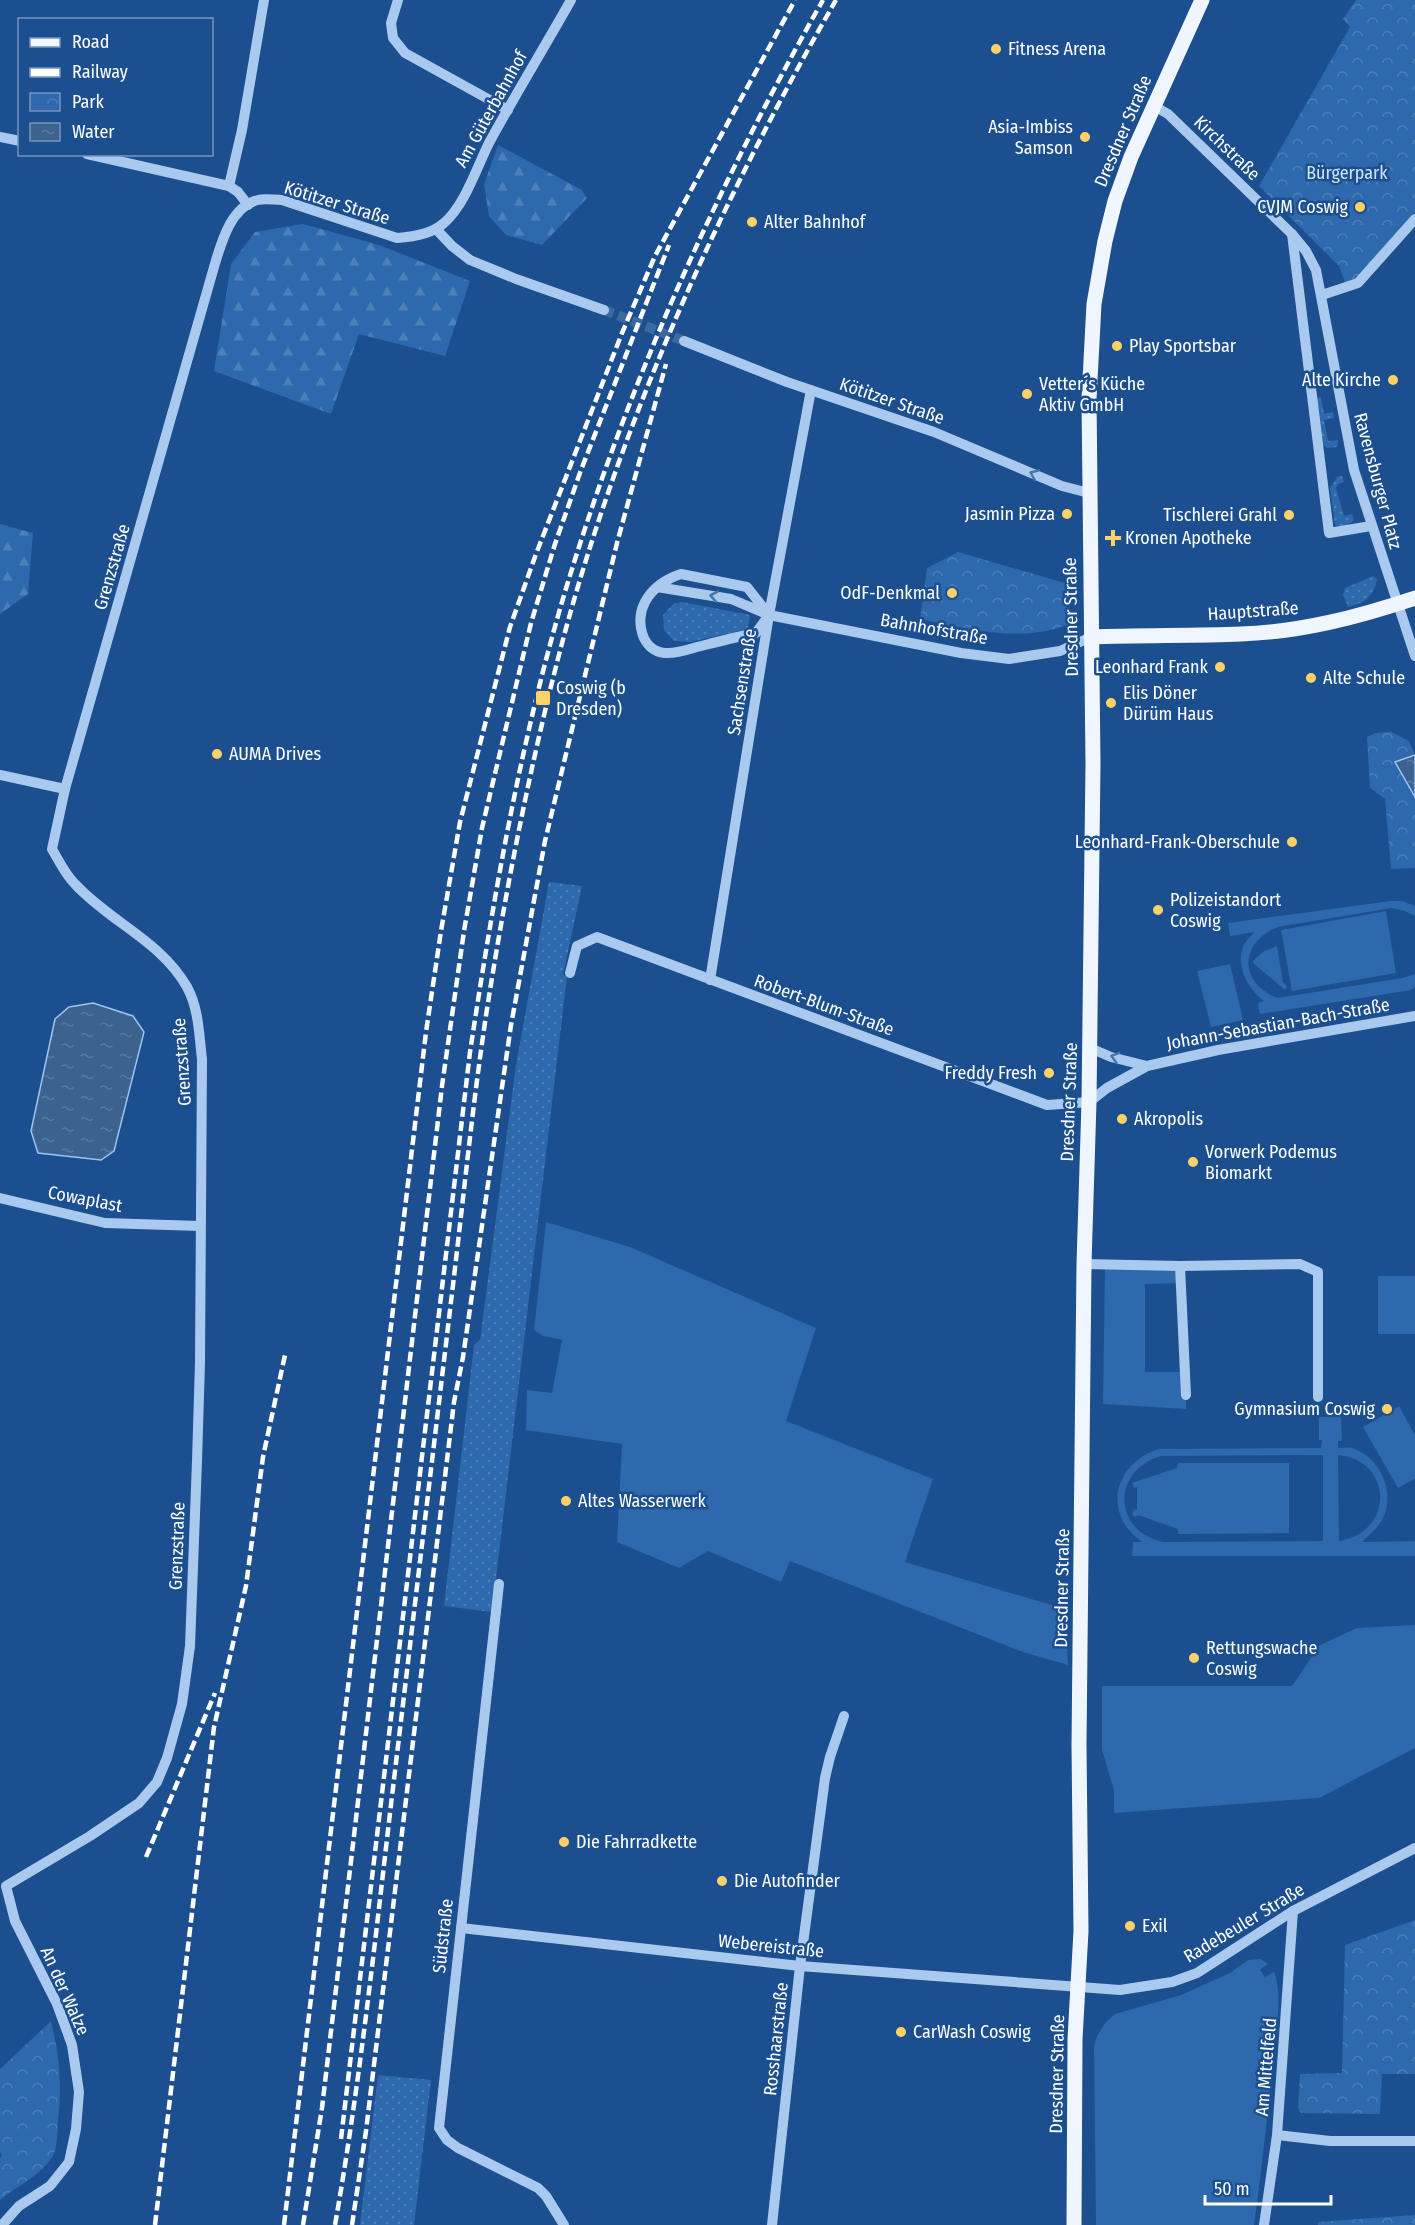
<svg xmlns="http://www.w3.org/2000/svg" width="1415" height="2225" font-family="'Fira Sans Condensed',sans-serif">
	<defs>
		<pattern id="forest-firs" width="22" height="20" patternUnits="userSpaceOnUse" patternTransform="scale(1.5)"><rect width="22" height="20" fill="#2e69ad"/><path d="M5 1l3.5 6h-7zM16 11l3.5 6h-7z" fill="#4d80b9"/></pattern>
		<pattern id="park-crowns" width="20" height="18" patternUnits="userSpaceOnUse" patternTransform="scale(1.5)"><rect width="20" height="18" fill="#2e69ad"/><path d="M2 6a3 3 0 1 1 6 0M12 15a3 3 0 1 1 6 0" fill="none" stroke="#4d80b9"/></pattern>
		<pattern id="garden-dots" width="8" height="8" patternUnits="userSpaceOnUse" patternTransform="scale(1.5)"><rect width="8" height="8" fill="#2e69ad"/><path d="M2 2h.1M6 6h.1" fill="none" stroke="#4d80b9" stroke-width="1.8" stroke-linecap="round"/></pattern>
		<pattern id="water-ripples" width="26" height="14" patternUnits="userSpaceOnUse" patternTransform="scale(1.5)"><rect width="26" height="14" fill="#3c6290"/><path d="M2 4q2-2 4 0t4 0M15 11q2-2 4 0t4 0" fill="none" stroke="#597aa1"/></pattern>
	</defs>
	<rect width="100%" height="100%" fill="#1b4f8f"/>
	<g fill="#2e69ad" fill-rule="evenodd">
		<path d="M1391,901H1402L1415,906V916L1405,911L1392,908L1278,927C1239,942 1238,983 1278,998L1402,978L1415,974V987L1411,990L1260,1014L1258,1003L1264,1001C1243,985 1229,952 1255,932L1230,936L1228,923Z"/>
		<path d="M1386,911L1396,973L1292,991L1281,930Z"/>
		<path d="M1277,946L1283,982L1287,986L1285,990L1252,962L1264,951Z"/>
		<path d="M1230,964L1243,1020L1211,1027L1197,971Z"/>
		<path d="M546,1222L630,1247L816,1328L786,1421L933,1479L905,1562L1065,1609L1068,1665L1023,1652L790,1561L781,1582L708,1551L679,1568L617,1542L622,1444L526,1430L527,1390L552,1393L562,1340L543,1336L534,1330Z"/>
		<path d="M1105,1265L1180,1266L1182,1283L1145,1284V1372H1186V1409L1103,1404Z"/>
		<rect x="1378" y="1276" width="37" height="58"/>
		<path d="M1399,1406L1415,1435V1479L1398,1488L1363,1427Z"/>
		<path d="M1319,1417H1341L1342,1441H1338V1448C1342,1448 1348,1447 1352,1448C1378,1456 1394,1488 1385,1513C1381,1526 1371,1533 1362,1542L1415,1541V1556H1132L1133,1542H1142C1137,1538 1132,1534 1128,1529C1104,1497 1124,1459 1159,1449L1321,1448L1322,1440H1319ZM1323,1455V1541L1163,1542C1112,1531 1112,1470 1161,1456ZM1338,1455C1393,1460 1395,1532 1339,1541Z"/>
		<path d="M1178,1463H1289V1533L1178,1534V1529L1138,1515L1135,1517L1132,1515L1134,1509L1137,1510V1487L1134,1488L1132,1483L1177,1468Z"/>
		<path d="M1415,1625V1748L1319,1798L1114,1813V1790L1102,1750V1686H1292L1320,1645L1357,1628Z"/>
		<path d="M1261,1959L1268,1964L1260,1970L1265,1977L1274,1972C1283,1994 1276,2031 1274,2054C1268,2112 1262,2168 1254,2225H1096L1094,2046L1097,2036L1106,2022L1115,2014L1181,1995L1230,1973L1248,1960Z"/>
	</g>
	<g fill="url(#forest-firs)">
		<path d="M498,145L582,190L587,198L542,245L506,235L489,216L484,184Z"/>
		<path d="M303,224L379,245L470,281L445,356L359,334L331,414L214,371L231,264L255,232Z"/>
		<path d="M0,524L33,533L28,594L0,614Z"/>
	</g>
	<g fill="url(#park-crowns)">
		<path d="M1356,0H1415V213L1357,279L1345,282L1339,266L1259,186L1350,27L1343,19Z"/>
		<path d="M958,552L1068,584L1067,625C1019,643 968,629 920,619L927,568Z"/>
		<path d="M1391,732L1409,741L1415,755L1395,762L1415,797V868L1391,869L1385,799L1370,788L1367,737L1376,733Z"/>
		<path d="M1415,1920V2074H1382L1380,2114L1301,2113L1298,2107L1300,2074L1342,2073L1345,1945Z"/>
		<path d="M51,2021C60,2060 62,2082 58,2122C57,2134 58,2149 51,2159C39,2176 16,2187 0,2200V2158L2,2156L0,2152V2069Z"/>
		<path d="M1415,2215V2225H1318V2222Z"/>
	</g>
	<g fill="url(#garden-dots)">
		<path d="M1321,397L1324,414L1333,412L1334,418L1324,420L1328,441L1338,440L1337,447L1327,448L1323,445L1317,398Z"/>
		<path d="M1342,476L1344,482L1338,484L1336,488L1344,516L1352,514L1354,520C1350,525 1341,528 1335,525L1330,488L1337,477Z"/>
		<path d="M1373,576L1377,579C1374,596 1365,603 1348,607L1343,595L1345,588Z"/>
		<path d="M682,602L750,615L748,629L690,642L674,641L664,630L663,615L673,604Z"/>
		<path d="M549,882L582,886L563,975L567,976L492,1612L444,1606L474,1345L480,1340L516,1065Z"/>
		<path d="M378,2075L431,2080L414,2225H360Z"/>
	</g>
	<g fill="url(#water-ripples)" stroke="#9cc4f0" stroke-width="1.5">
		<path d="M1415,755V797L1395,762Z"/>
		<path d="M93,1003L133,1016L144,1032L114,1151L101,1160L38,1153L31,1131L55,1019L69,1007Z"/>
	</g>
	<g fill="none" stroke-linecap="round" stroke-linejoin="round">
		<path stroke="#3d69a0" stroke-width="10" stroke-dasharray="10 5" stroke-linecap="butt" d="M604,310L684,341"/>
		<g stroke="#a9c9ee" stroke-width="10">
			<path d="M398,0L391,23L393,38L405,53L508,110"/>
			<path d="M1154,106L1168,114L1292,234L1306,251L1316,270L1354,470L1415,656"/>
			<path d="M0,137L20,141"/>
			<path d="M87,154L229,186L238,192L248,205"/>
			<path d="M229,186L242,130L264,0"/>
			<path d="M436,229L452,246L470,260L516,279L604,310"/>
			<path d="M1292,234L1329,533L1371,526"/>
			<path d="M1322,295L1358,283L1415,219"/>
			<path d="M684,341L787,382L934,432L1062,486L1089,493"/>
			<path d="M681,574L747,587L769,615L756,633C736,637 717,642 697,647C687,650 675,654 665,653C641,651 635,620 645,602C653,587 666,579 681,574Z"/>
			<path d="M657,587L731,599L769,615L961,653L1009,659L1060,651L1091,637"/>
			<path d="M0,775L65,789"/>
			<path d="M570,973L577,946L597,937L1047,1105L1089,1102L1107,1088L1147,1066L1111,1057L1090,1048"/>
			<path d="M710,980L769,615L811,390"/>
			<path d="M1147,1066L1218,1050L1415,1016"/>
			<path d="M0,1198L105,1223L200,1226"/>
			<path d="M1084,1264L1180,1266L1300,1264L1318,1272V1397"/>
			<path d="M1180,1266L1186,1395"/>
			<path d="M499,1584L439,2128L447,2140L458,2148L538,2188L546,2196L564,2225"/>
			<path d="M461,1928L800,1966L1120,1990L1172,1982L1197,1973L1293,1911L1415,1848"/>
			<path d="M1277,2135L1330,2141H1415"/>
			<path d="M2,2225L19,2206L50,2186L69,2162L76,2129L79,2092L72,2045L57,2004L15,1921L6,1886L90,1836L139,1803L157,1782L167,1758L182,1704L190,1646L197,1461L200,1362L202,1059C199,1035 199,1009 187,987C161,941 110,922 75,884C65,874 59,861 52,849L65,789L214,267C221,244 230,207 258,200C265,198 274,200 282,200L397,238C413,237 432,234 444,223C465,205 477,167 489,143C515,95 544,48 571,0"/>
			<path d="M772,2225L800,1966L825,1778L830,1757L844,1716"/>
			<path d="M1264,2225L1277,2135L1293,1911"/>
		</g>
		<g stroke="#f0f6ff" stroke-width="15">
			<path d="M1091,637C1141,635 1191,636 1241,634C1301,632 1358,617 1415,598"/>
			<path d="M1074,2225L1075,2039L1081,1931L1079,1745L1084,1264L1089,1102L1093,763L1089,399L1094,304L1105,241L1115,201L1131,157L1202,0"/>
		</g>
		<g stroke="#fff" stroke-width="4.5" stroke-dasharray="10 4.5" stroke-linecap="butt">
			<path d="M146,1857L215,1693"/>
			<path d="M341,2139L470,1052C493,901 519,749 562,602C624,392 715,190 823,0"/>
			<path d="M155,2225L214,1727L246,1586L263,1457L285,1355"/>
			<path d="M284,2225L426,1032L441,931L460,822L510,627L536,554L622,333L655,256L795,0"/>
			<path d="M303,2225L322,2108L442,1086L464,931L482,828L531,623L555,544L581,470L669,245"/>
			<path d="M335,2225C359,2088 374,1951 390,1813C411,1637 432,1461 453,1285C464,1193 473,1101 487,1009C506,888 530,766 561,647C620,423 721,200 836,0"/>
			<path d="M352,2225L366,2131L454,1402L463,1357L511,1025L545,841L617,543L666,364"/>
		</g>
	</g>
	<defs><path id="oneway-chevron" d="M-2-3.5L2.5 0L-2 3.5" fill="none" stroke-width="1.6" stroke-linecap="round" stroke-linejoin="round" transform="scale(1.5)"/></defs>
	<g stroke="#4674ac">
		<use href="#oneway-chevron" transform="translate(1034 474) rotate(-157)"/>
		<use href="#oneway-chevron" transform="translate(714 596) rotate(-170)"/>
		<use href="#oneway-chevron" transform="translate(1115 1057) rotate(-163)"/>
	</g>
	<g fill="#ffd166" stroke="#1b4f8f" stroke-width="2">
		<circle cx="996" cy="49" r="6"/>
		<circle cx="1085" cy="137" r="6"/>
		<circle cx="1360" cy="207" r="6"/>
		<circle cx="752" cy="222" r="6"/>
		<circle cx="1117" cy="346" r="6"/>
		<circle cx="1393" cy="380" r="6"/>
		<circle cx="1027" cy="394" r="6"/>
		<circle cx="1067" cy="514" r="6"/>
		<circle cx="1289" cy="515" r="6"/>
		<path d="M1110 529h6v6h6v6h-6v6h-6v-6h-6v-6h6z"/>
		<circle cx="952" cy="593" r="6"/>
		<circle cx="1220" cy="667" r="6"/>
		<circle cx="1311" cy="678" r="6"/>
		<rect x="535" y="690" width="16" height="16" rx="3"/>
		<circle cx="1111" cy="703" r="6"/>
		<circle cx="217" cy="754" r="6"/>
		<circle cx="1292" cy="842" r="6"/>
		<circle cx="1158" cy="910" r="6"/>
		<circle cx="1049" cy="1073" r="6"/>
		<circle cx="1122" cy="1119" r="6"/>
		<circle cx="1193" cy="1162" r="6"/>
		<circle cx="1387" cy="1409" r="6"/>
		<circle cx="566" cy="1501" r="6"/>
		<circle cx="1194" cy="1658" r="6"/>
		<circle cx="564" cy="1842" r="6"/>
		<circle cx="722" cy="1881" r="6"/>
		<circle cx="1130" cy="1926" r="6"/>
		<circle cx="901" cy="2032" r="6"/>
	</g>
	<g text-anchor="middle" stroke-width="5" stroke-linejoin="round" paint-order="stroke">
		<g font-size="18" fill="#fff" stroke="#1b4f8f" text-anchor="start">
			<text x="1008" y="55">Fitness Arena</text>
			<text x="1073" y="133" text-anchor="end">Asia-Imbiss<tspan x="1073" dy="21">Samson</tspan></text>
			<text x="1348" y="213" text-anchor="end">CVJM Coswig</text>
			<text x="764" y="228">Alter Bahnhof</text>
			<text x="1129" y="352">Play Sportsbar</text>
			<text x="1381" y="386" text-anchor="end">Alte Kirche</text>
			<text x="1039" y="390">Vetter´s Küche<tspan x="1039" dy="21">Aktiv GmbH</tspan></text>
			<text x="1055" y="520" text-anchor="end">Jasmin Pizza</text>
			<text x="1277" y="521" text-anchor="end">Tischlerei Grahl</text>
			<text x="1125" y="544">Kronen Apotheke</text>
			<text x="940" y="599" text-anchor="end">OdF-Denkmal</text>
			<text x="1208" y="673" text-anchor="end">Leonhard Frank</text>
			<text x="1323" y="684">Alte Schule</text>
			<text x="556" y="694">Coswig (b<tspan x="556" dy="21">Dresden)</tspan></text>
			<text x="1123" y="699">Elis Döner<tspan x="1123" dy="21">Dürüm Haus</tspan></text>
			<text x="229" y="760">AUMA Drives</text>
			<text x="1280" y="848" text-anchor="end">Leonhard-Frank-Oberschule</text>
			<text x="1170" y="906">Polizeistandort<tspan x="1170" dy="21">Coswig</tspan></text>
			<text x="1037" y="1079" text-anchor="end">Freddy Fresh</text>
			<text x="1134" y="1125">Akropolis</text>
			<text x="1205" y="1158">Vorwerk Podemus<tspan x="1205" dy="21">Biomarkt</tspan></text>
			<text x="1375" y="1415" text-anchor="end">Gymnasium Coswig</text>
			<text x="578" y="1507">Altes Wasserwerk</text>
			<text x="1206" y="1654">Rettungswache<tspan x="1206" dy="21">Coswig</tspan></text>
			<text x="576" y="1848">Die Fahrradkette</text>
			<text x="734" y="1887">Die Autofinder</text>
			<text x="1142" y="1932">Exil</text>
			<text x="913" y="2038">CarWash Coswig</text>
		</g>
		<g font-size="18" fill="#fff" stroke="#1b4f8f">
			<text transform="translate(491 109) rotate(-61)" y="6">Am Güterbahnhof</text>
			<text transform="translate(1123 131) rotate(-67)" y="6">Dresdner Straße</text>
			<text transform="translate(1227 148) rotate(44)" y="6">Kirchstraße</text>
			<text transform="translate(337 203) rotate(17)" y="6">Kötitzer Straße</text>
			<text transform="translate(892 401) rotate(19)" y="6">Kötitzer Straße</text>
			<text transform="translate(1378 481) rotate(75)" y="6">Ravensburger Platz</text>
			<text transform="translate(112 567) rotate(-74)" y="6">Grenzstraße</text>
			<text transform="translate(1253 611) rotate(-4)" y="6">Hauptstraße</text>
			<text transform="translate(1071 617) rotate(-91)" y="6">Dresdner Straße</text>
			<text transform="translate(934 629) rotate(10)" y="6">Bahnhofstraße</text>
			<text transform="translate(742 682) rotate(-81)" y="6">Sachsenstraße</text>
			<text transform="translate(824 1005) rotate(20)" y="6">Robert-Blum-Straße</text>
			<text transform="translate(1278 1024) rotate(-10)" y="6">Johann-Sebastian-Bach-Straße</text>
			<text transform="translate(182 1062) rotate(-94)" y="6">Grenzstraße</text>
			<text transform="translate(1069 1102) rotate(-88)" y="6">Dresdner Straße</text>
			<text transform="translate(85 1199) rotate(11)" y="6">Cowaplast</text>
			<text transform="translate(177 1546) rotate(-88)" y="6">Grenzstraße</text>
			<text transform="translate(1062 1588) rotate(-89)" y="6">Dresdner Straße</text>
			<text transform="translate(1244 1923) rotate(-31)" y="6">Radebeuler Straße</text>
			<text transform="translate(443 1936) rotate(-84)" y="6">Südstraße</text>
			<text transform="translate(771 1946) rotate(6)" y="6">Webereistraße</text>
			<text transform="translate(65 1991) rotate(66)" y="6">An der Walze</text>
			<text transform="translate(776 2039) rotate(-84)" y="6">Rosshaarstraße</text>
			<text transform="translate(1266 2067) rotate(-85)" y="6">Am Mittelfeld</text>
			<text transform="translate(1057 2074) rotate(-89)" y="6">Dresdner Straße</text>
		</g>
		<g font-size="18" fill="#cfe3fa" stroke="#1b4f8f">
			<text x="1347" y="179">Bürgerpark</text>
		</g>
	</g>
	<rect x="18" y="18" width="195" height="138" fill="#1b4f8f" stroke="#7695bc" stroke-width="1.5"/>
	<rect x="30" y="38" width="30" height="9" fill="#f0f6ff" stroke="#7695bc" stroke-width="1.5"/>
	<text x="72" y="48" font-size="18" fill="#ffffff">Road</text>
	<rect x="30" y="68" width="30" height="9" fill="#ffffff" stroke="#7695bc" stroke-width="1.5"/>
	<text x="72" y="78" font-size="18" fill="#ffffff">Railway</text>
	<rect x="30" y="93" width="30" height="18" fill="url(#park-crowns)" stroke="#7695bc" stroke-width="1.5"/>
	<text x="72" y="108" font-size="18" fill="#ffffff">Park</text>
	<rect x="30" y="123" width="30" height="18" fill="url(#water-ripples)" stroke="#7695bc" stroke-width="1.5"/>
	<text x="72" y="138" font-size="18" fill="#ffffff">Water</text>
	<path d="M1205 2195v9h126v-9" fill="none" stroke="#ffffff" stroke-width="3"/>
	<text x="1214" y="2195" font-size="18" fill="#ffffff" stroke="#1b4f8f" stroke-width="4.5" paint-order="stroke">50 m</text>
</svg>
